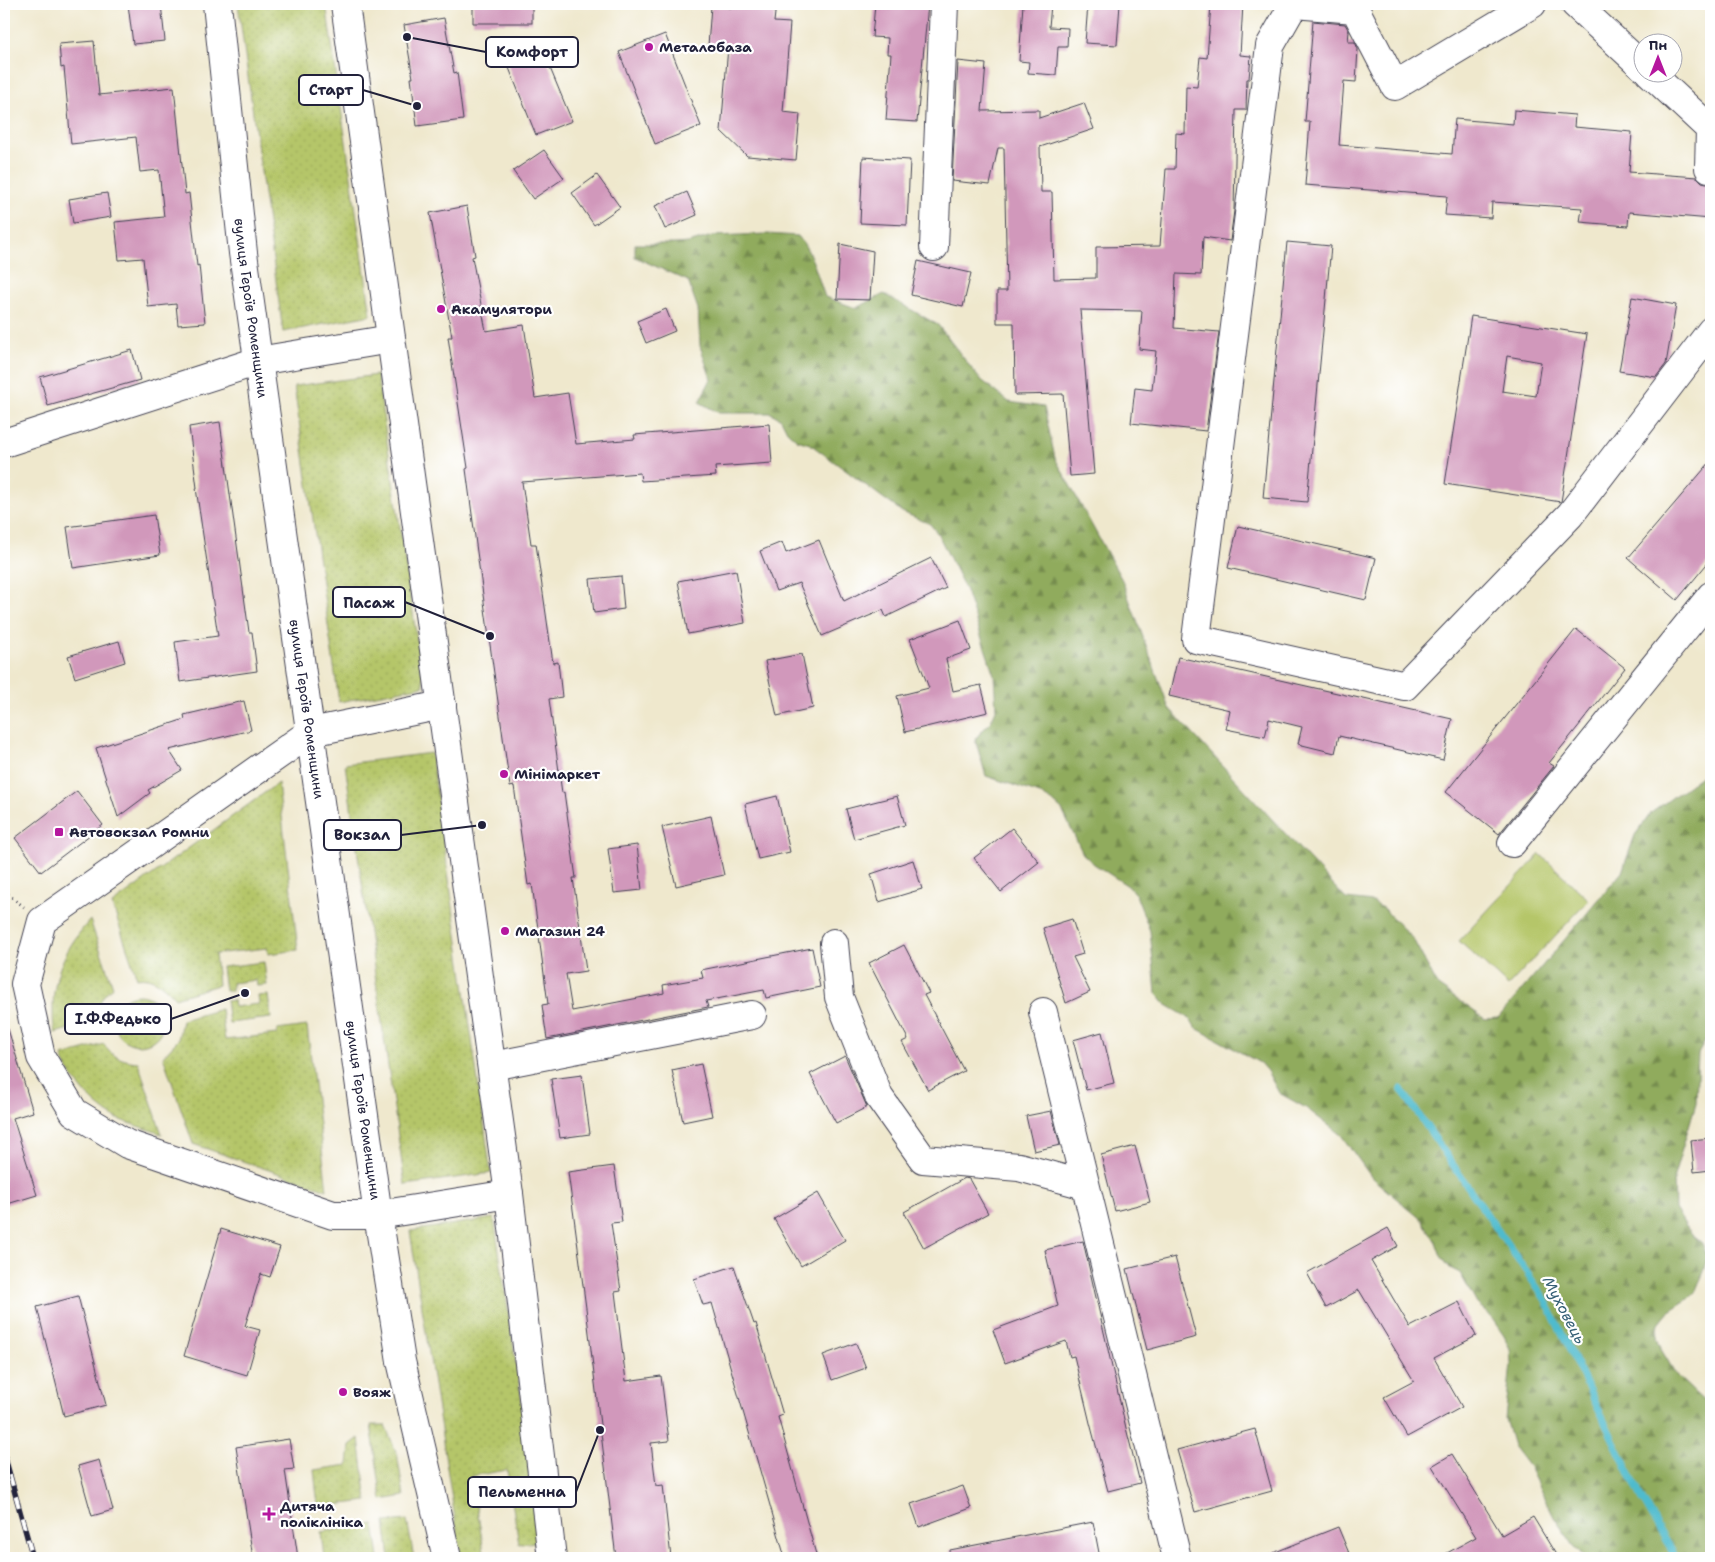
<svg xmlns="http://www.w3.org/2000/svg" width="1715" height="1562" font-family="'Shantell Sans',sans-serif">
	<defs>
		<pattern id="grass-dots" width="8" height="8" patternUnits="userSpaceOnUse" patternTransform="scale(1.25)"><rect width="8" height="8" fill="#b5c669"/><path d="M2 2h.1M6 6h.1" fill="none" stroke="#9baa5c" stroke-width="1.8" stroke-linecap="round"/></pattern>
		<pattern id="forest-firs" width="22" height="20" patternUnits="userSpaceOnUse" patternTransform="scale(1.25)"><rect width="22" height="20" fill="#90ab5d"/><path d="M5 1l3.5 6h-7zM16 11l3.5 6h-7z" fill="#758b4e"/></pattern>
	</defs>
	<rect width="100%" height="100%" fill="#fff"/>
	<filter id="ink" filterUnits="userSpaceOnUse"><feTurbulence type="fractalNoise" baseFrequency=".02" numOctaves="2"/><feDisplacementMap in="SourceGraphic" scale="10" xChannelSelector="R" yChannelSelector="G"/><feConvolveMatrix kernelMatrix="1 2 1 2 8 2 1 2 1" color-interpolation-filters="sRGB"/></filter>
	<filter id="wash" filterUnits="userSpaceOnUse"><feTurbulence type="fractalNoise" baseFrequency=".0096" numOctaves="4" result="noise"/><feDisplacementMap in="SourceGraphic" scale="20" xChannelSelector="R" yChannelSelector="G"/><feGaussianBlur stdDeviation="1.12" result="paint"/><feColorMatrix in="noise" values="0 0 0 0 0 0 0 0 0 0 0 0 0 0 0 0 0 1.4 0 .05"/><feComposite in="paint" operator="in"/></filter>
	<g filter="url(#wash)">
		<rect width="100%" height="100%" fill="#efe8cd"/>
		<g fill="url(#grass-dots)" stroke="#6c7452">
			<path d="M238,4H326L371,315L283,332Z"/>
			<path d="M377,375L424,686L339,702L294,386Z"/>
			<path d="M431,753L491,1173L405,1185L345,764Z"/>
			<path d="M278,783L298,950L268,954L267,948L215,954L218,985L175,998C165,987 153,975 137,978L112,904Z"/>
			<path d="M90,920L113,987C101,995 96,1008 97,1021L55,1033C53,1024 53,1016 53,1006C54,971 67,946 90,920Z"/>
			<path d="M264,962L267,985L257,986L256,980L232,983V991H225L222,967Z"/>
			<path d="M268,995L271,1018L229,1023L226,1001L233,1000L234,1007L259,1004L258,996Z"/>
			<circle cx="139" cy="1020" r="25"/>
			<path d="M221,1009L225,1040L277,1034V1030L307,1026L327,1190L193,1144L163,1056L178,1040L182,1020Z"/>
			<path d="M104,1044C110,1057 125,1061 138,1062L162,1134C148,1129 132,1125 118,1119C97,1109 68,1078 62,1056Z"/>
			<path d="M494,1218L543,1541L519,1544L507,1470L472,1476L484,1552L461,1557L410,1231Z"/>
			<path d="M371,1425H385L397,1454L404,1496L382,1500Z"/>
			<path d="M359,1438L367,1501L318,1507L314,1470L348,1465L350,1445Z"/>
			<path d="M407,1520L414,1558H390L385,1522Z"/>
			<path d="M374,1524L379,1558H324L321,1532Z"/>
		</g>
		<path fill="url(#forest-firs)" stroke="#59664c" d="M767,234L798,236C813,253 817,276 825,297L856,308L884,294L938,325L979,378L1009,402L1044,407L1055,458L1122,580L1169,708L1346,899L1373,902L1384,909L1413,939L1438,986L1485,1019L1498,1018L1622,872L1635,835L1651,813L1711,769V1031L1698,1054L1696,1103L1674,1176L1675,1209L1691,1234L1702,1243L1707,1256L1705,1269L1696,1291L1688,1299L1668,1312L1659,1323L1657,1338L1662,1351L1677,1376L1711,1408V1558H1587L1574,1547L1552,1514L1529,1467L1513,1446L1505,1419L1511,1364L1510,1349L1504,1336L1488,1313L1477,1304L1460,1273L1450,1268L1441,1256L1436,1242L1422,1220L1372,1178L1341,1135L1306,1108L1279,1093L1267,1071L1260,1063L1196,1028L1189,1018L1165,1004L1156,993L1150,931L1136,895L1128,886L1094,864L1083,854L1062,810L1052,801L1040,794L986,776L975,739L991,721L996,710L994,675L966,591L938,534L930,524L902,512L810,444L797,440L787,431L781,419L771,413H719L699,402L711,379L700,346L698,309L688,281L635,257V244H674L688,243L712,236Z"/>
		<path fill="#b5c669" stroke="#6c7452" d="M1540,854L1589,900L1508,986L1459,941Z"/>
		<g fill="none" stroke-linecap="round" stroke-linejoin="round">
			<path stroke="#50bbcd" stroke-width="7" d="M1401,1089L1545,1299L1641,1497L1676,1558"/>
		</g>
		<g id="blocks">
			<g fill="#d198bb" fill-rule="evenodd">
				<path d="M128,4H161L165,41L133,44Z"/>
				<rect x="473" y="4" width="59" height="19"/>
				<path d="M731,4H776L774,22L790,23L783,112L800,114L796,160L747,156L721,131L728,47L708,46L711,6L731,8Z"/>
				<path d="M875,4H928L917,122L886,120L891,54H887L888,38L872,37Z"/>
				<path d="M1023,4H1051L1049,27L1068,28L1067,47H1058L1056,75L1028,73L1029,62L1019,61Z"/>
				<path d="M1088,4H1120L1117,45L1085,43Z"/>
				<path d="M1211,4H1243L1240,55L1251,56L1249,79H1247L1246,110H1236L1234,211L1230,241L1203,237L1201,275L1176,274L1174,328L1219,332L1206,431L1131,423L1135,388L1152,390L1156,351L1139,349L1142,311L1080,310L1094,474L1070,476L1063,394L1015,395L1014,323H997V291H1007L1004,148H998L990,185L952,181L958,61L986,64L982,111L1039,110V118L1084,103L1094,129L1040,147L1041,192H1052L1054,279L1096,278V247L1160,246L1166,169H1175L1176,133L1185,134L1186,86L1197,87L1200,57L1207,58Z"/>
				<path d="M444,18L454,73L457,72L463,120L417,126L411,78H413L404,25Z"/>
				<path d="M1313,21L1345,24L1349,31L1348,42H1355L1358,49L1356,82L1344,81L1339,145L1452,154L1455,119L1513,124L1514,110L1575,115L1574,127L1632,132L1629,172L1697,177L1702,182L1711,184V219L1629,212L1628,226L1580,222L1582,208L1492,202L1491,218L1445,215L1447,196L1305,185L1310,122H1305Z"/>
				<path d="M665,34L701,126L655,144L619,52Z"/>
				<path d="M538,39L572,121L536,135L503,53Z"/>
				<path d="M94,41L99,95L174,87L185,194L189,193L197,266L199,265L205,323L178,325L176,304L148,307L143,258L119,260L115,222L164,217L159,170L140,172L136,137L71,144L64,67L61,68L59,44Z"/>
				<path d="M544,150L564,178L533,199L513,171Z"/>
				<path d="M863,157L910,160L907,225L860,223Z"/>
				<path d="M597,175L620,207L594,225L572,193Z"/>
				<path d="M687,192L697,215L665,229L655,206Z"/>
				<path d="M107,193L111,217L73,223L69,199Z"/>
				<path d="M467,206L475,256L472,257L486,331L524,325L535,398L568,393L576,444L635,439L634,435L769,424L772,463L715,467L716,476L641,481L640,473L522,482L531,544H536L553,663L558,662L562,697L549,699L562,793L564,792L576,878H573L586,971L566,974L572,1011L664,993L663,985L703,978L701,970L812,948L820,987L766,998L764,990L706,1001L708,1007L547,1039L542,1005L548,1004L532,884L528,885L514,786L510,787L477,552L466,469L468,468L448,337H452L430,213Z"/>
				<path d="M1287,242L1331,246L1307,502L1263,498Z"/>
				<path d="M840,244L873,251L870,300L837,299Z"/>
				<path d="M918,261L971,273L963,307L911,295Z"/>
				<path d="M1632,297L1676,305L1666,364L1656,377L1619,371Z"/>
				<path d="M666,309L675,331L646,343L637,321Z"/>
				<path d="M1471,316L1587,334L1561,502L1445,484ZM1507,356L1541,362L1536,396L1502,391Z"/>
				<path d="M132,350L140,380L48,406L40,377Z"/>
				<path d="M220,422L249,632H252L257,671L180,682L175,642L218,636L196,488H197L189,427Z"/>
				<path d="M1711,461V559L1677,600L1628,558Z"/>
				<path d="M154,515L160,555L73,568L67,527Z"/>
				<path d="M1238,526L1376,558L1366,600L1228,568Z"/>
				<path d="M819,540L844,601L931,558L946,588L886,617L883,610L822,636L799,583L776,591L760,551L782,542L786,553Z"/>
				<path d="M736,570L745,623L688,634L678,581Z"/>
				<path d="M621,576L624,609L594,613L590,579Z"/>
				<path d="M960,620L971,650L946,659L953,691L981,685L988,712L905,732L897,696L929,688L910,639Z"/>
				<path d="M1576,629L1625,668L1549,763L1554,766L1499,834L1446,792Z"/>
				<path d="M119,641L125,662L75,678L68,656Z"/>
				<path d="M802,654L813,708L777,716L765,661Z"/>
				<path d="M1178,657L1452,719L1443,760L1339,736L1335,753L1298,744L1302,727L1269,719L1265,737L1226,729L1230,710L1169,696Z"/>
				<path d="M244,701L251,730L169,750L182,770L148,790L150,793L118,817L96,748L185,719L184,715Z"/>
				<path d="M77,791L103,825L41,872L15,838Z"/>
				<path d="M777,796L790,852L758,859L745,804Z"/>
				<path d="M897,796L905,825L854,839L846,809Z"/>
				<path d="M711,816L724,875L676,886L662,827Z"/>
				<path d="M1012,828L1039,862L1001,892L974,858Z"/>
				<path d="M637,845L642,890L614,893L608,849Z"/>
				<path d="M913,860L922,889L879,902L871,874Z"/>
				<path d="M1072,919L1083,954L1073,957L1090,992L1066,1003L1043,928Z"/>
				<path d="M904,945L929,993L924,995L964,1071L928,1090L902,1042L908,1039L869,963Z"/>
				<path d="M8,1029L33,1112L13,1118L37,1195L4,1205V1030Z"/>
				<path d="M1102,1032L1114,1083L1086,1090L1073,1040Z"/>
				<path d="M845,1056L867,1107L836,1123L810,1074Z"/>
				<path d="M701,1064L712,1116L683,1122L672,1070Z"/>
				<path d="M582,1075L590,1134L560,1138L551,1079Z"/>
				<path d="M1051,1111L1060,1145L1034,1151L1026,1116Z"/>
				<path d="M1711,1138V1170L1694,1172L1691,1140Z"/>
				<path d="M1135,1146L1150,1202L1115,1211L1101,1155Z"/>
				<path d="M614,1166L622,1222L611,1223L621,1291L615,1292L626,1381L661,1376L669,1441L651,1443L656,1486L663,1485L671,1558H616L586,1308L568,1172Z"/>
				<path d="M965,1178L969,1179L988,1213L924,1248L904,1212Z"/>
				<path d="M818,1193L845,1240L801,1266L774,1219Z"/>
				<path d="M1388,1228L1398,1246L1371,1261L1410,1327L1459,1302L1476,1336L1434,1358L1462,1407L1407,1437L1384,1397L1414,1381L1359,1290L1326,1308L1307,1273Z"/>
				<path d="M221,1229L280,1247L270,1277L261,1274L245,1326L260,1330L247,1375L184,1356Z"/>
				<path d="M1083,1241L1126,1428L1140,1483L1108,1491L1090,1423L1074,1356L1070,1357L1066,1341L1005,1363L993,1330L1058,1306L1045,1250Z"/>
				<path d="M1175,1257L1196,1337L1147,1350L1127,1269Z"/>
				<path d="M734,1266L754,1324L756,1323L783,1415L778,1417L817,1558H785L712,1303L703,1305L694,1279Z"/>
				<path d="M78,1296L106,1405L64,1416L37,1307Z"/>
				<path d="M856,1343L866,1368L832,1380L823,1355Z"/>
				<path d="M1255,1429L1272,1491L1195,1512L1177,1450Z"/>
				<path d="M289,1439L294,1469L285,1470L298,1558H253L236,1447Z"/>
				<path d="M1452,1454L1502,1535L1533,1517L1558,1558H1438L1476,1537L1432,1466Z"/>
				<path d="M99,1460L113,1510L92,1516L78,1466Z"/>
				<path d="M963,1486L971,1508L919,1527L911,1504Z"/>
				<path d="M1093,1522L1100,1558H950V1550Z"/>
				<path d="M1338,1527L1351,1558H1263V1557Z"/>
			</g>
		</g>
	</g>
	<g filter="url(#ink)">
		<use href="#blocks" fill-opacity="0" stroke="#414051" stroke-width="1"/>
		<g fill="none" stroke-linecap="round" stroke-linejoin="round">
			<g stroke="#414051" stroke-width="30">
				<g id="minor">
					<path id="s1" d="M217,4L243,253L378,1215L401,1361L447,1558"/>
					<path d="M345,4L509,1194L552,1558"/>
					<path d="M1532,4L1395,86L1355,9L1294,4L1270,46L1196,639L1405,686L1570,515L1711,331"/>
					<path d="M1575,4L1642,66"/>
					<path d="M1649,72L1710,129L1709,168H1711"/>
					<path d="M934,247L944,4"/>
					<path d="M4,443L258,361L391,339"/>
					<path d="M442,705L311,732L42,921L25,984L41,1057L74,1112L127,1144L333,1215H378L509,1194"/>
					<path d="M1512,843L1711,596"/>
					<path d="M834,943L839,997L879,1097L923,1159L1019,1167L1085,1185"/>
					<path d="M1043,1012L1177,1558"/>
					<path d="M492,1066L752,1015"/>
				</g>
			</g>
			<path stroke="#414051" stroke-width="3" stroke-dasharray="1 4" stroke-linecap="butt" d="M4,891L24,907"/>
			<use href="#minor" stroke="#fff" stroke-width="28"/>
			<g stroke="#22223b" stroke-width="5.5">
				<path id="rail" d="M4,1454L33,1558"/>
			</g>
			<use href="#rail" stroke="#fff" stroke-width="4" stroke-dasharray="11" stroke-linecap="butt"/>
		</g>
	</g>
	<g fill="#b5179e" stroke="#fff" stroke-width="2">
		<circle cx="649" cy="47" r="5"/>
		<circle cx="441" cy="309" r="5"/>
		<circle cx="504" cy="774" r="5"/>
		<rect x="54" y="827" width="10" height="10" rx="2.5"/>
		<circle cx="505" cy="931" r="5"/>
		<circle cx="343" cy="1392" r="5"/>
		<path d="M266.5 1506.5h5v5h5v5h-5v5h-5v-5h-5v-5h5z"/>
	</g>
	<g text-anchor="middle" stroke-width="4.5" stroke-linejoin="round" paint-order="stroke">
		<g font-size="14" font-weight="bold" fill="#22223b" stroke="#fff" text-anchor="start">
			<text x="659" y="52">Металобаза</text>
			<text x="451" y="314">Акамулятори</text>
			<text x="514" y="779">Мінімаркет</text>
			<text x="69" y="837">Автовокзал Ромни</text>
			<text x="515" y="936">Магазин 24</text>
			<text x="353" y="1397">Вояж</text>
			<text x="280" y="1511">Дитяча<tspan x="280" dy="16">поліклініка</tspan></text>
		</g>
		<g font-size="14" fill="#22223b" stroke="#fff">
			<text dy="5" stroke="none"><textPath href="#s1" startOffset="306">вулиця Героїв Роменщини</textPath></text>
			<text dy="5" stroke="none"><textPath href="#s1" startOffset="711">вулиця Героїв Роменщини</textPath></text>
			<text dy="5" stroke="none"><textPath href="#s1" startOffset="1116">вулиця Героїв Роменщини</textPath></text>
		</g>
		<g font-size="15" font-style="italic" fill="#345f75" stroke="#fff">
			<text transform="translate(1564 1310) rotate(62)" y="5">Муховець</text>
		</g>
	</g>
	<path fill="none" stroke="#22223b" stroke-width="2" d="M407 37L486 52M417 106L363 90M490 636L405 602M482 825L401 835M245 993L171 1019M600 1430L576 1492"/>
	<g fill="#22223b" stroke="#fff" stroke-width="2">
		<circle cx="407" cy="37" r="5"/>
		<circle cx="417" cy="106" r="5"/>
		<circle cx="490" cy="636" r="5"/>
		<circle cx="482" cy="825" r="5"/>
		<circle cx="245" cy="993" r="5"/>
		<circle cx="600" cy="1430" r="5"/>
	</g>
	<g fill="#fff" stroke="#22223b" stroke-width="2">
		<rect x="486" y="37" width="92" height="30" rx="5"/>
		<rect x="299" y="75" width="64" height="30" rx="5"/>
		<rect x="333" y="587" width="72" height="30" rx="5"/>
		<rect x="324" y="820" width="77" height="30" rx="5"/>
		<rect x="65" y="1004" width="106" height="30" rx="5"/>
		<rect x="468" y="1477" width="108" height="30" rx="5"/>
	</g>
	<g font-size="15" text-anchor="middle" font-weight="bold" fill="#22223b">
		<text x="532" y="57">Комфорт</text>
		<text x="331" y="95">Старт</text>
		<text x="369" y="608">Пасаж</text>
		<text x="362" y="840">Вокзал</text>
		<text x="118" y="1024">І.Ф.Федько</text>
		<text x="522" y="1497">Пельменна</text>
	</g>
	<rect width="1715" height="1562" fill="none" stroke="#fff" stroke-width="20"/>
	<g transform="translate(1658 58)"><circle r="24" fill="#ffffff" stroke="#a7a7b1"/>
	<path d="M0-4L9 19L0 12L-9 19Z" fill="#b5179e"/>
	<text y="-8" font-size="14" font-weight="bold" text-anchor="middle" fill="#22223b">Пн</text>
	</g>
</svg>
